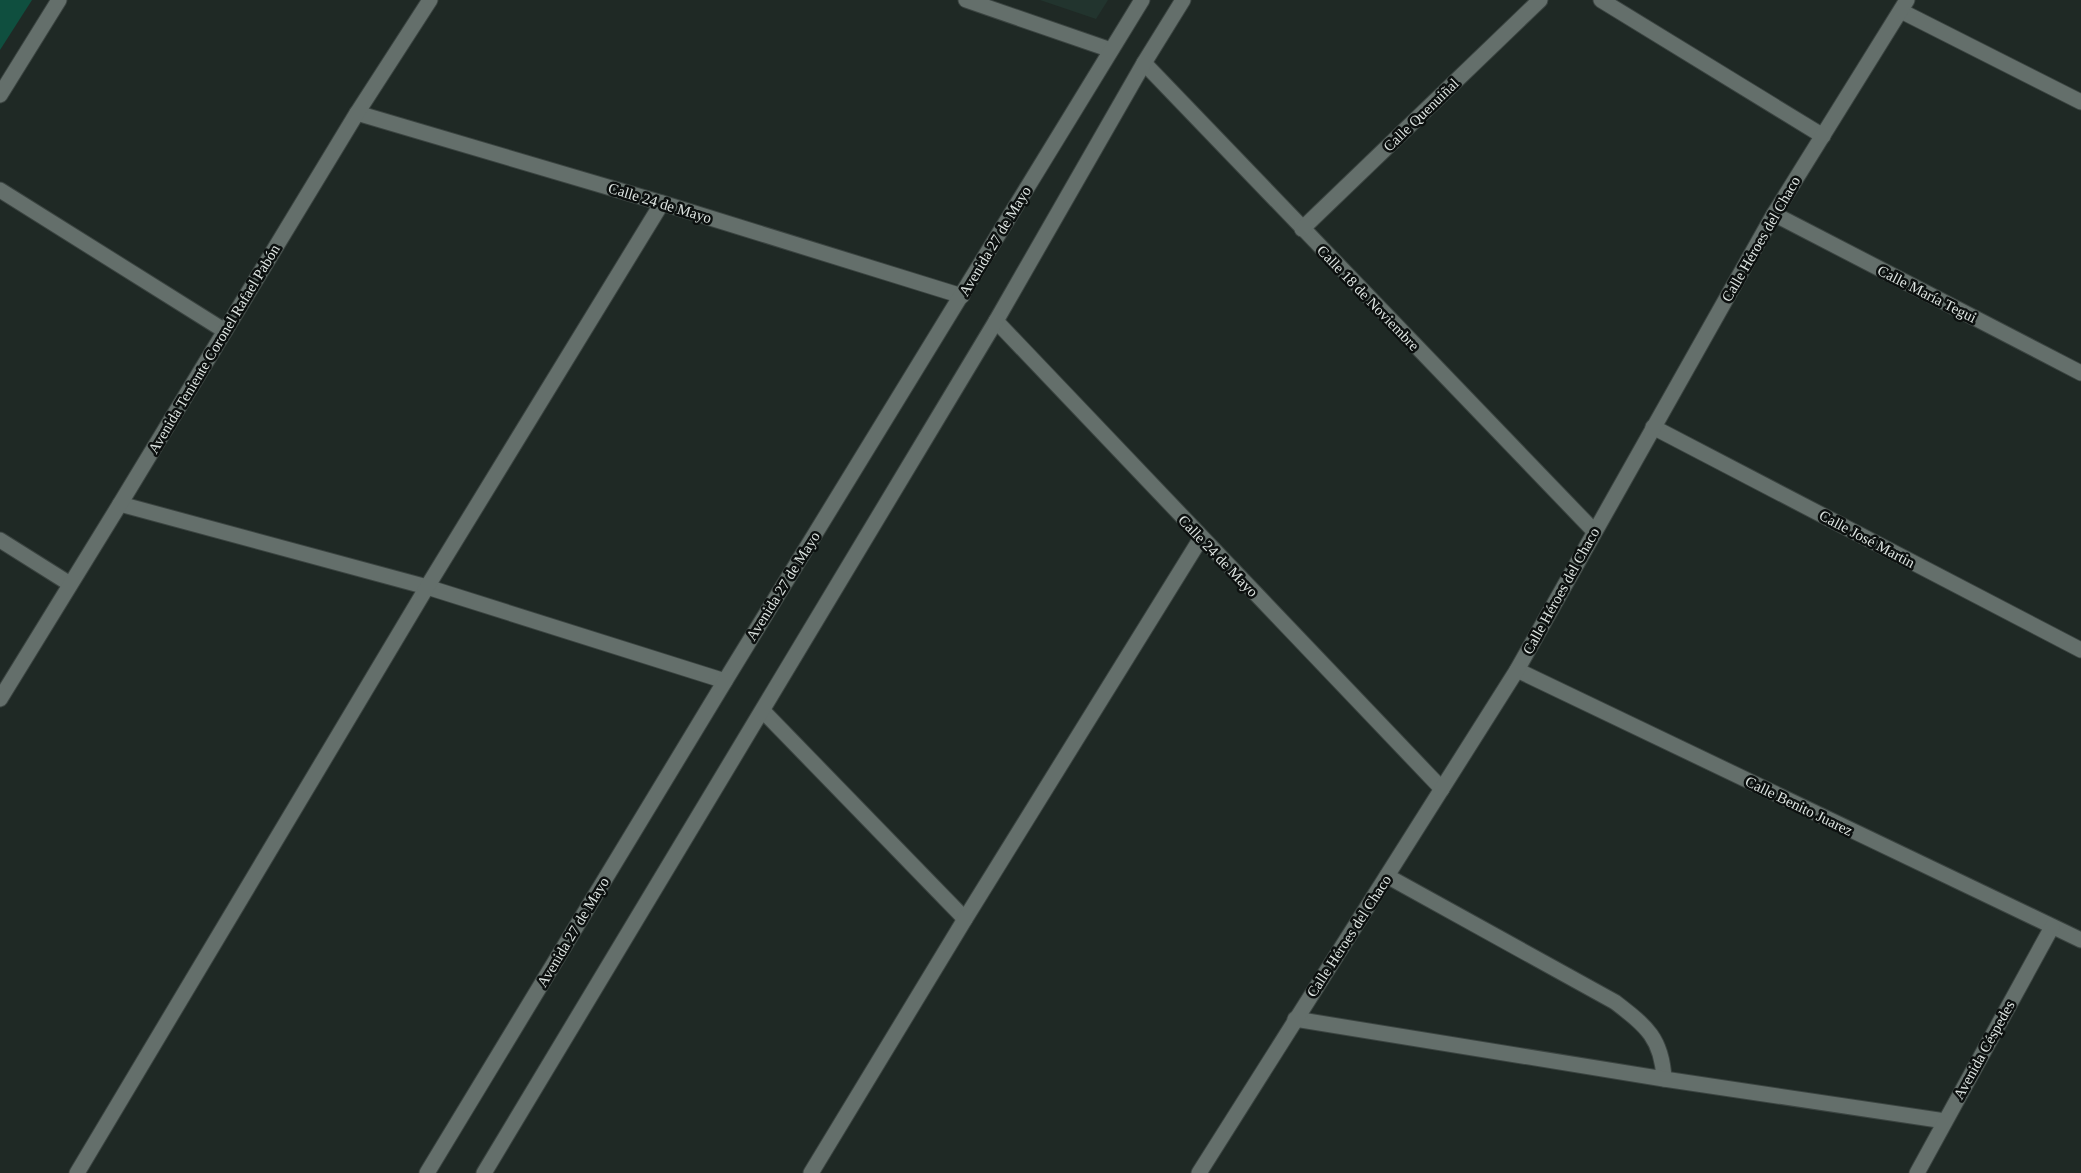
<svg xmlns="http://www.w3.org/2000/svg" width="2081" height="1173" font-family="'Times New Roman',serif">
	<rect width="100%" height="100%" fill="#1f2925"/>
	<path fill="#22342e" d="M1040,0H1108L1096,19Z"/>
	<path fill="#0f4f3f" d="M0,0H32L0,50Z"/>
	<g fill="none" stroke-linecap="round" stroke-linejoin="round">
		<g stroke="#3b4441" stroke-width="17">
			<g id="minor">
				<path d="M966,0L1111,50"/>
				<path d="M1601,0L1823,136"/>
				<path d="M1901,11L2081,102"/>
				<path d="M1144,63L1594,531"/>
				<path d="M0,95L59,0"/>
				<path d="M357,113L662,203L962,296"/>
				<path d="M0,190L225,331"/>
				<path d="M1774,214L2081,373"/>
				<path d="M1302,229L1540,0"/>
				<path d="M996,321L1442,789"/>
				<path d="M1653,427L2081,650"/>
				<path d="M120,504L427,587L725,681"/>
				<path d="M0,540L70,584"/>
				<path d="M1517,670L2081,940"/>
				<path d="M0,699L120,504L357,113L430,0"/>
				<path d="M763,711L965,919"/>
				<path d="M1387,876L1615,1002C1646,1026 1662,1038 1664,1079"/>
				<path d="M1295,1019L1664,1079L1945,1121"/>
				<path d="M77,1173L427,587L662,203"/>
				<path d="M427,1173L725,681L1142,0"/>
				<path d="M484,1173L996,321L1144,63L1183,0"/>
				<path d="M811,1173L965,919L1201,538"/>
				<path d="M1199,1173L1517,670L1774,214L1907,0"/>
				<path d="M1917,1173L2052,927"/>
			</g>
		</g>
		<use href="#minor" stroke="#646f6b" stroke-width="15"/>
	</g>
	<g text-anchor="middle" stroke-width="5" stroke-linejoin="round" paint-order="stroke">
		<g font-size="15" fill="#dee5e2" stroke="#0c100f">
			<text transform="translate(1421 115) rotate(-44)" y="5">Calle Quenuiñal</text>
			<text transform="translate(660 203) rotate(17)" y="5">Calle 24 de Mayo</text>
			<text transform="translate(1761 239) rotate(-60)" y="5">Calle Héroes del Chaco</text>
			<text transform="translate(995 241) rotate(-59)" y="5">Avenida 27 de Mayo</text>
			<text transform="translate(1927 294) rotate(27)" y="5">Calle María Tegui</text>
			<text transform="translate(1368 298) rotate(46)" y="5">Calle 18 de Noviembre</text>
			<text transform="translate(214 349) rotate(-59)" y="5">Avenida Teniente Coronel Rafael Pabón</text>
			<text transform="translate(1867 539) rotate(28)" y="5">Calle José Martin</text>
			<text transform="translate(1218 556) rotate(46)" y="5">Calle 24 de Mayo</text>
			<text transform="translate(783 586) rotate(-58)" y="5">Avenida 27 de Mayo</text>
			<text transform="translate(1561 591) rotate(-61)" y="5">Calle Héroes del Chaco</text>
			<text transform="translate(1799 806) rotate(26)" y="5">Calle Benito Juarez</text>
			<text transform="translate(573 932) rotate(-59)" y="5">Avenida 27 de Mayo</text>
			<text transform="translate(1349 936) rotate(-57)" y="5">Calle Héroes del Chaco</text>
			<text transform="translate(1984 1050) rotate(-61)" y="5">Avenida Céspedes</text>
		</g>
	</g>
</svg>
